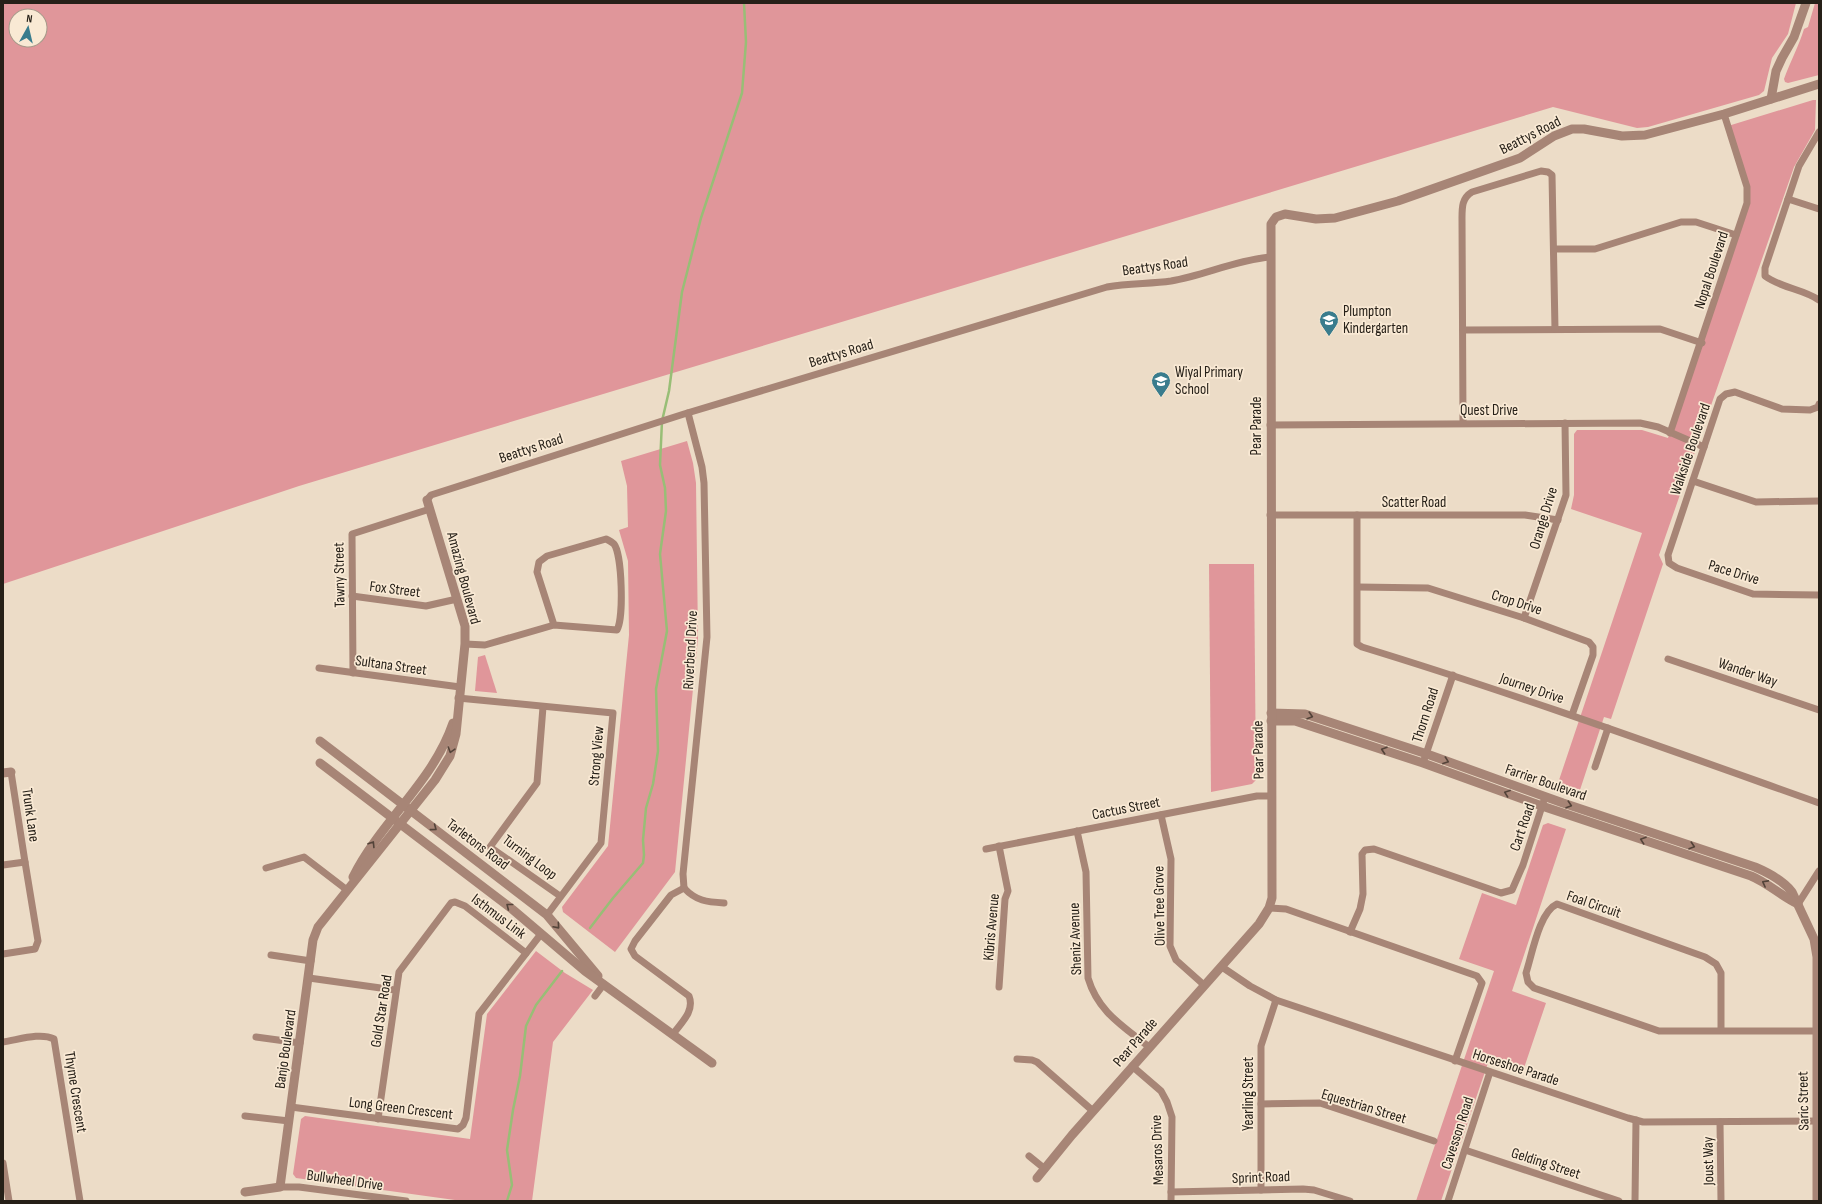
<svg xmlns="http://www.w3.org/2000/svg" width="1822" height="1204" font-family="'Sofia Sans Condensed',sans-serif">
	<rect width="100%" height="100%" fill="#ecdcc7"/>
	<g fill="#e0969a" fill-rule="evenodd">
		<path d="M3,3H1796L1788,34L1772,58L1764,91L1759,95L1648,127L1637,128L1553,107L299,486L3,584ZM16,16H40V40H16Z"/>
		<path d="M1815,3H1819V75L1788,83L1785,82L1784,79C1790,62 1799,46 1804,29L1808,27Z"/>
		<path d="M1813,100H1816L1815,130L1794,167L1659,555L1663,564L1611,719L1604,717L1578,796L1556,789L1642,533L1571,509L1574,495V434L1577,430H1642L1668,438L1748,195L1728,126Z"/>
		<path d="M687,441L693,463L696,483L698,638L675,872L615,952L563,912L562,907L608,846L629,635L628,561L619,530L628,527L627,486L621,461Z"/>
		<path d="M1209,564H1254L1256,780L1252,784L1211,792Z"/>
		<path d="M485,655L497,693L475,691L478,657Z"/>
		<path d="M1548,823L1566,829L1512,991L1546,1003L1524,1068L1490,1057L1441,1201H1416L1494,971L1459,959L1482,893L1516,905L1543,825Z"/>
		<path d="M536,951L565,973L593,990L553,1042L532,1201H462L296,1178L293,1174L301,1119L305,1116L470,1139L487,1014Z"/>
	</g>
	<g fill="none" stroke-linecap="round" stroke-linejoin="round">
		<g stroke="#98be76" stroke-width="2.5">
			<path d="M590,928L613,898L643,863L644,855L643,840L646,808L653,784L658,751L656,689L667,631L660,554L666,511L665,488L660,465L662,421L669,391L682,292L701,218L742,93L746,42L744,3"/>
			<path d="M507,1201L512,1185L507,1150L513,1110L520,1076L526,1026L536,1005L562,971"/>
		</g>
		<g stroke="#a78576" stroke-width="7">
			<path d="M1819,132L1799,166L1765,268V276C1781,288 1803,289 1819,300"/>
			<path d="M1788,199L1819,209"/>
			<path d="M1554,249H1595L1681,222H1696L1736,235"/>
			<path d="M1463,330L1660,329L1702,343"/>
			<path d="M1819,404L1818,407L1810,410L1782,409L1735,392L1726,394L1720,399L1668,555L1669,563L1677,568L1753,594L1819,595"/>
			<path d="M1463,423L1462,218C1462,207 1462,198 1472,192L1541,171L1548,172L1552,175L1555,329"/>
			<path d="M1270,425L1640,423L1658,427L1704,447"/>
			<path d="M1670,433L1747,203V187L1724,114"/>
			<path d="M1693,481L1756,502L1819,501"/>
			<path d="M427,500L431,495L684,414L1107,287C1128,283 1150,284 1171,281C1205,275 1236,260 1270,257"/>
			<path d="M1270,515H1525L1558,520"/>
			<path d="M1357,515V644L1362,647C1516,694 1667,749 1819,803"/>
			<path d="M1358,587L1428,588L1524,618L1589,642L1593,647V655L1572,715"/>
			<path d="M352,596L426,606L457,599"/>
			<path d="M1524,618L1566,495L1565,423"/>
			<path d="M465,644L485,645L554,625L617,630C624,618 622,554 614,544C612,542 608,540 606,539L547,556L539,562L537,572L554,625"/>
			<path d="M1668,659L1819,710"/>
			<path d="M319,668L460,687"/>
			<path d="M353,673L352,534L430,509"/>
			<path d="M458,698L613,713L601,843L547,915"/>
			<path d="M543,707L537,783L490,847L560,896"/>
			<path d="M1423,763L1453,675"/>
			<path d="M1595,767L1608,728"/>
			<path d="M11,772L25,862"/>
			<path d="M1161,815L1171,859L1170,946L1176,960L1204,985"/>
			<path d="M1077,831L1086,872L1088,978C1098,1012 1123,1026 1149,1047"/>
			<path d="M999,846L1008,891L1005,899L999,987"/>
			<path d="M986,849L1257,796H1272"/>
			<path d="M3,865L25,862L38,941L35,949L3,954"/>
			<path d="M266,868L304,857L347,890"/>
			<path d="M684,888L683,874L707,637L704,483L702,467L688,413"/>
			<path d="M684,888C696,901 707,902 724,903"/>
			<path d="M1798,904L1819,871"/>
			<path d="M1269,908L1286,909L1477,976L1482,983L1455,1061"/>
			<path d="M1350,932L1360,909L1363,894L1362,854L1365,850L1374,849L1501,893L1512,890L1523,865L1545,797"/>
			<path d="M271,955L311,961"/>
			<path d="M1222,967L1250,986L1276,1000L1628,1118L1643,1122L1818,1121"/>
			<path d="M309,978L395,990"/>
			<path d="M595,996L604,984"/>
			<path d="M1721,1031V973L1716,964L1705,957L1557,904C1539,912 1532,955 1526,973L1528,982L1534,988L1659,1031H1816"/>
			<path d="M673,1034C681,1023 695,1011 689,996L635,956L631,949L635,941L671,895L684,888"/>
			<path d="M256,1037L300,1043"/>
			<path d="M3,1042C18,1040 40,1032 54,1039L80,1201"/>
			<path d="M1017,1059L1032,1060L1037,1062L1093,1111"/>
			<path d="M1132,1066L1161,1091L1167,1102L1172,1117L1171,1201"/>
			<path d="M1261,1104L1320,1103L1434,1141"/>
			<path d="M291,1107L458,1129L463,1125L466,1118L479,1014L541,934"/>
			<path d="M245,1116L289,1121"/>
			<path d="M378,1119L399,972L451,903L455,902L465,906L526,953"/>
			<path d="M1720,1122L1721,1201"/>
			<path d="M1465,1150L1619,1201"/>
			<path d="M1029,1156L1045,1169"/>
			<path d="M3,1163L9,1201"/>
			<path d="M280,1187H299L406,1201"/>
			<path d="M1261,1190V1046L1276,1000"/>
			<path d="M1171,1192L1303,1189L1314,1190L1350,1201"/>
			<path d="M1448,1201L1490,1072"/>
			<path d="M1635,1201L1636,1120"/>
		</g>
		<g stroke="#a78576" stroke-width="9">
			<path d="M1771,99L1776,71L1782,58L1794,37L1806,3"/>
			<path d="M1271,713L1305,714L1427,754L1563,803L1755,867C1769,873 1783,880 1792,892L1814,939L1817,957V1201"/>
			<path d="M1271,721H1295L1423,763L1542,806L1751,876C1768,883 1781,896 1798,904"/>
			<path d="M320,741L547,915L598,976"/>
			<path d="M320,763L512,909L585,971L712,1063"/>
			<path d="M3,773L11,772"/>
			<path d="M353,877C381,821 433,782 453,723"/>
			<path d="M1037,1178L1072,1135L1259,924L1269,908L1272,898L1271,224L1276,217L1285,214L1316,219L1335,218L1398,201L1520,158L1554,136L1572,129H1584L1622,136L1645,135L1724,114L1819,84"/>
			<path d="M245,1192L280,1187L313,940L318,927L435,780L450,756L456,734L465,644V626L427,500"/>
		</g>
	</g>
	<defs><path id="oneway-chevron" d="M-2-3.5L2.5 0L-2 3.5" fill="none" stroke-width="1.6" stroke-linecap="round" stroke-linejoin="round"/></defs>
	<g stroke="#534339">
		<use href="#oneway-chevron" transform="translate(1310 716) rotate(17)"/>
		<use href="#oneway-chevron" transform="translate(451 750) rotate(107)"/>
		<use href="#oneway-chevron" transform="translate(1384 750) rotate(-162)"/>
		<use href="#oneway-chevron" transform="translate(1446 761) rotate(20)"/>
		<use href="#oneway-chevron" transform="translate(1507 793) rotate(-160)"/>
		<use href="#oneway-chevron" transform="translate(1569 805) rotate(18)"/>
		<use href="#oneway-chevron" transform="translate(434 828) rotate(37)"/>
		<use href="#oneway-chevron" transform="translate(1643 840) rotate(-161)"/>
		<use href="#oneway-chevron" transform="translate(372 844) rotate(-58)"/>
		<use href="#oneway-chevron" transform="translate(1692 846) rotate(18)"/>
		<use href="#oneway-chevron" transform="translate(1765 883) rotate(-152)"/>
		<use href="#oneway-chevron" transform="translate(509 906) rotate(-142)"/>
		<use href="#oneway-chevron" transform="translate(557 926) rotate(49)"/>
	</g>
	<defs>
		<g id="school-pin" transform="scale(1)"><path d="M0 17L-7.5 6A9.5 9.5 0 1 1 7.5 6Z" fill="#397c8d" stroke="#f9e9d4"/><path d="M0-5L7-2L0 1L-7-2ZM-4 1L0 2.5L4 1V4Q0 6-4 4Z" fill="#fff"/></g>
	</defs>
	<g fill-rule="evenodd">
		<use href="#school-pin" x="1329" y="320"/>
		<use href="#school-pin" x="1161" y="381"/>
	</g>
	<g text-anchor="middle" stroke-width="3.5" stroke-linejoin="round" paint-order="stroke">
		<g font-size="15" fill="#262018" stroke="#f9e9d4">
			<text transform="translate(1530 135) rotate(-27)" y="5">Beattys Road</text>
			<text transform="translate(1155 266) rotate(-8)" y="5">Beattys Road</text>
			<text transform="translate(1711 270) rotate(-72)" y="5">Nopal Boulevard</text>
			<text transform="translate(841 353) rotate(-17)" y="5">Beattys Road</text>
			<text x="1489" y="415">Quest Drive</text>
			<text transform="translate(1256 426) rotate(-90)" y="5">Pear Parade</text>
			<text transform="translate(531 448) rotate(-18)" y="5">Beattys Road</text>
			<text transform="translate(1690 449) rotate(-71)" y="5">Walkside Boulevard</text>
			<text x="1414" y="507">Scatter Road</text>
			<text transform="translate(1543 518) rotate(-73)" y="5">Orange Drive</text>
			<text transform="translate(1734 572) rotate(17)" y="5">Pace Drive</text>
			<text transform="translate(339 575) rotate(-91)" y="5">Tawny Street</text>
			<text transform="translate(464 578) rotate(75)" y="5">Amazing Boulevard</text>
			<text transform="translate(395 589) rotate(7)" y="5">Fox Street</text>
			<text transform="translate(1517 602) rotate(18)" y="5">Crop Drive</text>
			<text transform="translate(690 650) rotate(-87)" y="5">Riverbend Drive</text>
			<text transform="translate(391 665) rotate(8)" y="5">Sultana Street</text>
			<text transform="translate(1748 672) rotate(19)" y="5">Wander Way</text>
			<text transform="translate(1532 688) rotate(19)" y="5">Journey Drive</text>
			<text transform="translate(1425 715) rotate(-72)" y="5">Thorn Road</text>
			<text transform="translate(1258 750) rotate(-91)" y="5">Pear Parade</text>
			<text transform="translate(596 756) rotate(-85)" y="5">Strong View</text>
			<text transform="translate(1546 782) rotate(19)" y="5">Farrier Boulevard</text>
			<text transform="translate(1126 808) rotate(-11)" y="5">Cactus Street</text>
			<text transform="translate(31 815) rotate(82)" y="5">Trunk Lane</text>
			<text transform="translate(1522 827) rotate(-71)" y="5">Cart Road</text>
			<text transform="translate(478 844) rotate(37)" y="5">Tarletons Road</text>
			<text transform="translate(530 857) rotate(37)" y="5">Turning Loop</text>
			<text transform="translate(1594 904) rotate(19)" y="5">Foal Circuit</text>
			<text transform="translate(1159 906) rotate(-91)" y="5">Olive Tree Grove</text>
			<text transform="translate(499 916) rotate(37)" y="5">Isthmus Link</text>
			<text transform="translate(991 927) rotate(-85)" y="5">Kibris Avenue</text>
			<text transform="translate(1075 939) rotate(-92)" y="5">Sheniz Avenue</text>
			<text transform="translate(381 1011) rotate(-81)" y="5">Gold Star Road</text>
			<text transform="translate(1135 1042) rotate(-49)" y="5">Pear Parade</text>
			<text transform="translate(285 1049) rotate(-82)" y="5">Banjo Boulevard</text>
			<text transform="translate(1516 1067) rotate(18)" y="5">Horseshoe Parade</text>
			<text transform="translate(76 1092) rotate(81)" y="5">Thyme Crescent</text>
			<text transform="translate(1248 1094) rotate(-90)" y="5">Yearling Street</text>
			<text transform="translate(1803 1101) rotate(-91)" y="5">Saric Street</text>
			<text transform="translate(1364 1106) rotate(17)" y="5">Equestrian Street</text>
			<text transform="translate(401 1108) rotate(7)" y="5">Long Green Crescent</text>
			<text transform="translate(1457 1133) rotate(-72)" y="5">Cavesson Road</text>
			<text transform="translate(1157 1150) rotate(-92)" y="5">Mesaros Drive</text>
			<text transform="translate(1708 1161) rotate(-91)" y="5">Joust Way</text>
			<text transform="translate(1546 1163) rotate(18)" y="5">Gelding Street</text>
			<text transform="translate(1261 1177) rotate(-2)" y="5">Sprint Road</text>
			<text transform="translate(345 1180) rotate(8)" y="5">Bullwheel Drive</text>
		</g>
		<g font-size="15" fill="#262018" stroke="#f9e9d4" text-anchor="start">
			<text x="1343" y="316">Plumpton<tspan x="1343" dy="17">Kindergarten</tspan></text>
			<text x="1175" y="377">Wiyal Primary<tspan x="1175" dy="17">School</tspan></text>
		</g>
	</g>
	<rect width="1822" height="1204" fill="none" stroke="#262018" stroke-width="8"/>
	<g transform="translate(28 28) rotate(8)"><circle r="19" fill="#f9e9d4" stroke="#a59989"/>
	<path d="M0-3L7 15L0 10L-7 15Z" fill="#397c8d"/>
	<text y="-6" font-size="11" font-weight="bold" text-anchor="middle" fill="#262018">N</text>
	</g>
</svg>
